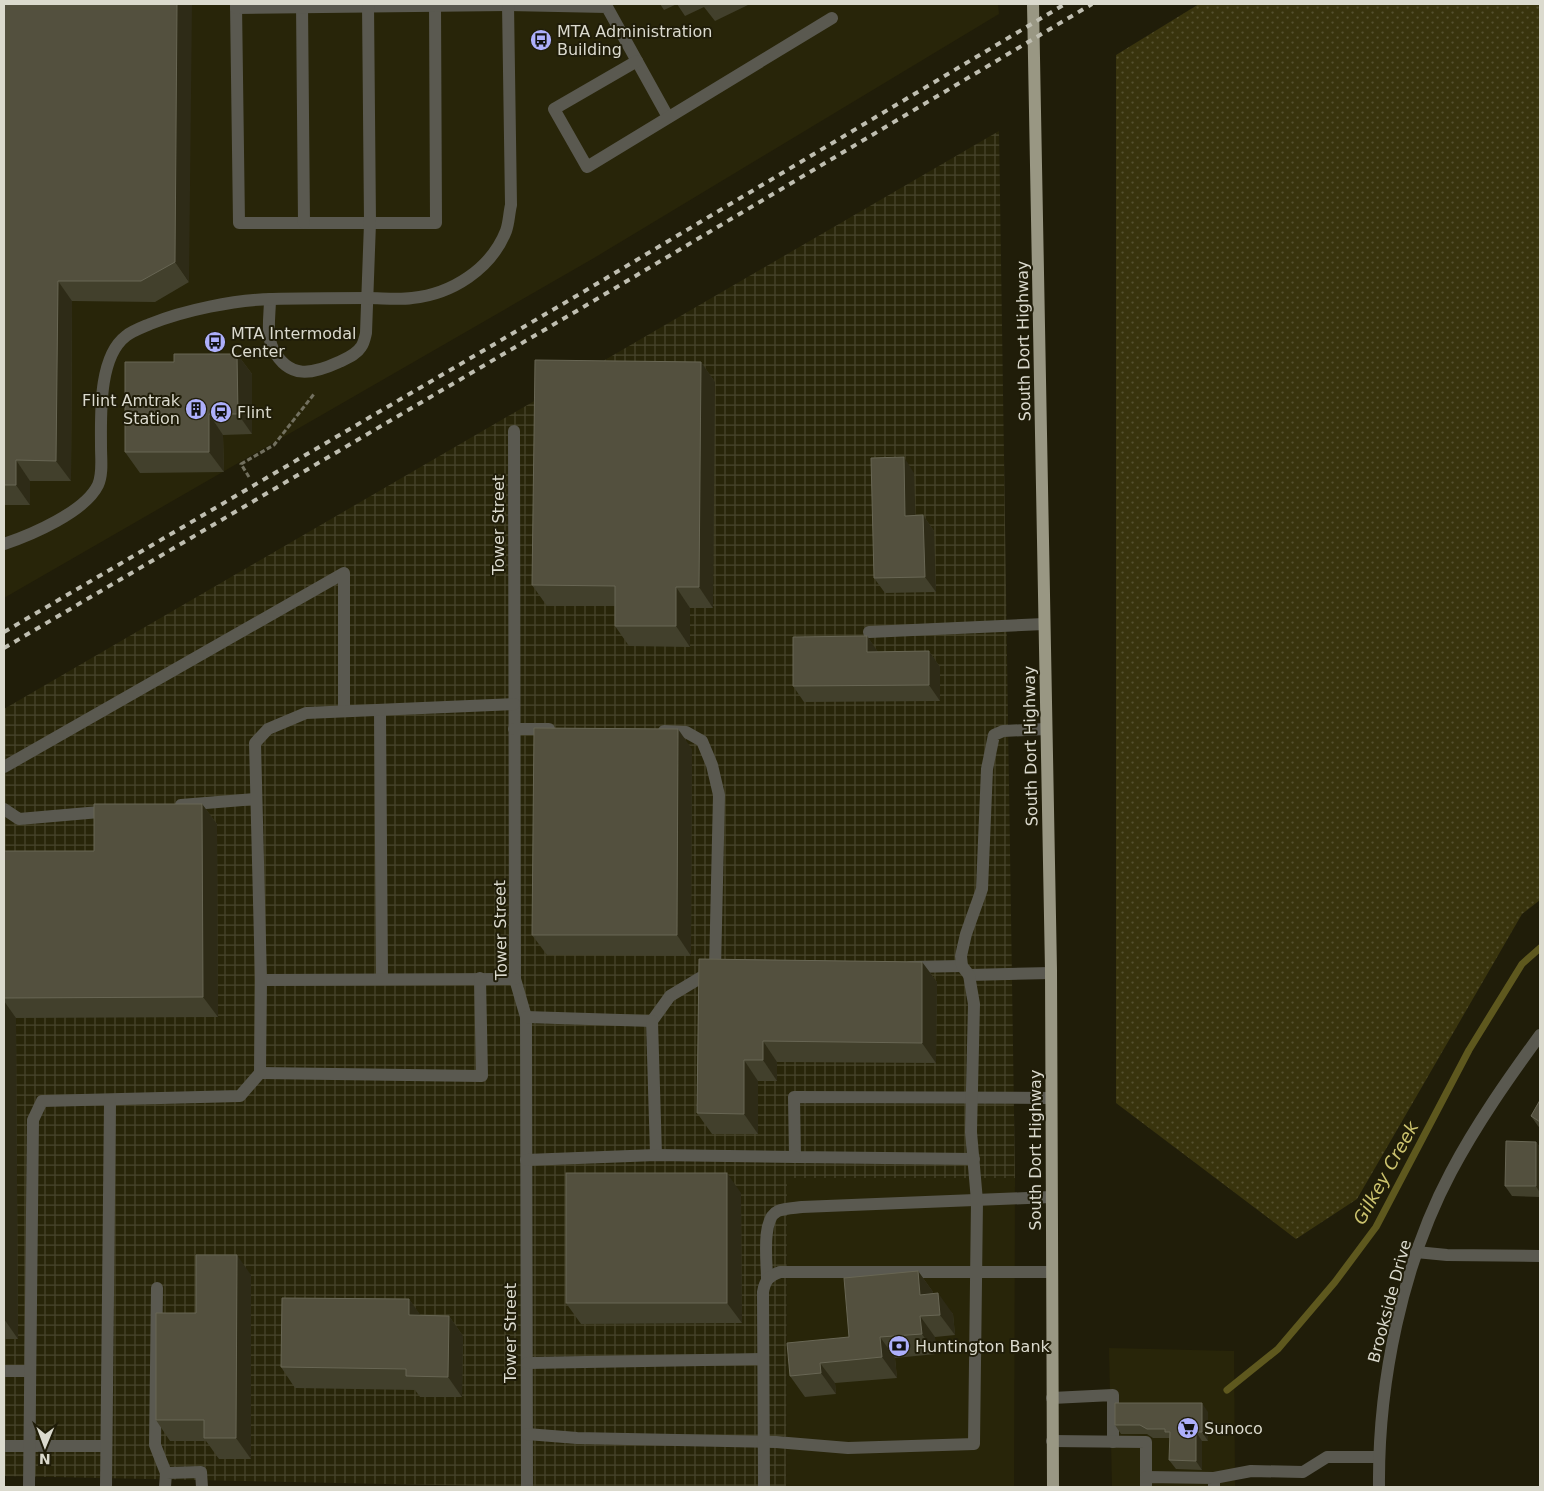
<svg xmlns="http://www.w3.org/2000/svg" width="1544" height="1491" font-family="'DejaVu Sans',sans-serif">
	<defs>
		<pattern id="industrial-grid" width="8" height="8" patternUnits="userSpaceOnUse" patternTransform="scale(1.25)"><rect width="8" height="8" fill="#282509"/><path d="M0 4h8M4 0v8" fill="none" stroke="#47442c"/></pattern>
		<pattern id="grass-dots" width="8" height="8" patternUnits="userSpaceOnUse" patternTransform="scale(1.25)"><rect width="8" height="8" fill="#39340d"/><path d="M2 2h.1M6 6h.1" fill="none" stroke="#55512f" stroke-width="1.8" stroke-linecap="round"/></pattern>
	</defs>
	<rect width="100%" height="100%" fill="#201d09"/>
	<g fill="#282509">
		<path d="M4,4H998L999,14L594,258L4,598Z"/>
		<path d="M787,1177L1015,1178L1014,1487H786Z"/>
		<path d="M1109,1348L1234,1351L1235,1487H1112Z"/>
	</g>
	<path fill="url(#industrial-grid)" d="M999,131L1015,1178H787L786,1487H533L4,1476V709Z"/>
	<path fill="url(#grass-dots)" d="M1199,4H1540V900L1522,914L1357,1199L1296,1239L1116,1103V55Z"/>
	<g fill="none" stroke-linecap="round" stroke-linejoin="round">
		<path stroke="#5e581e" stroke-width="7" d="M1227,1390L1278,1349L1335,1282L1376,1227L1469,1050L1522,964L1540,948"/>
		<path stroke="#72705f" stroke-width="3" stroke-dasharray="5 2.5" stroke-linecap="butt" d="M249,477L241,464L274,445L314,394"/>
		<g stroke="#5a5950" stroke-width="12">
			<path d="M236,4L239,223H436L435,4"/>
			<path d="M302,4L304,223"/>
			<path d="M236,8L508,5L607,7L668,117"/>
			<path d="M637,61L554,109L587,167L832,18"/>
			<path d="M270,299C270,314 266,335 273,349C289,380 313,374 339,362C347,358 356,355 361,347C364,343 365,337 366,333L370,223L368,4"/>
			<path d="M514,431L515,979L526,1017L527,1487"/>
			<path d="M4,544C31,535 85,512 98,485C103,474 101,459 101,447C101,416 98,357 126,336C132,331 143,327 150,324C185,310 234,300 272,299C304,298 335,298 367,298C382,298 398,300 412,298C452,294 491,269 506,231C509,223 509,213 511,205L508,4"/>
			<path d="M869,632L1044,624"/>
			<path d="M380,710L382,979"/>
			<path d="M514,729H549"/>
			<path d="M4,767L344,573V711"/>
			<path d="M181,805L255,799"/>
			<path d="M4,809L19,819L111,811"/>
			<path d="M910,967L962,966"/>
			<path d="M969,975L1051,973"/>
			<path d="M261,980L515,979"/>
			<path d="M526,1017L652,1021L670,996L715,969L719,795L712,765L702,741L686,732L664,731"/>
			<path d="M652,1021L656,1155"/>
			<path d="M260,1073L482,1076L480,978"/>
			<path d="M974,1159L795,1157L794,1097L1051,1098"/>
			<path d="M526,1160L656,1155L795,1157"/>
			<path d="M1416,1252L1447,1255L1540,1256"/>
			<path d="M767,1279C767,1263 761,1218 778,1211C785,1208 795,1208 802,1207L1051,1197"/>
			<path d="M157,1288L155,1445L166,1473"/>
			<path d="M527,1363L763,1359"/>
			<path d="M4,1371H30"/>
			<path d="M1052,1398L1113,1395V1442"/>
			<path d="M527,1434L577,1438L776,1442L848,1448L974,1444L977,1201L971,1132L974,1004L969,975L962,966L961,956L966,934L982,889L987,769L994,735L1003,731L1046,729"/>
			<path d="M1052,1441L1146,1442V1477"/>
			<path d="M4,1446H106"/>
			<path d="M1214,1478L1251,1471L1303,1472L1327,1457H1379"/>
			<path d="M29,1487L33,1120L42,1101L240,1096L260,1073L261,980L255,743L268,729L306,713L514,704"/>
			<path d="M106,1487L110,1100"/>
			<path d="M165,1487L166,1473L201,1472L202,1487"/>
			<path d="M764,1487L763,1292C765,1280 769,1276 780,1272H1051"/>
			<path d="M1146,1487V1477L1214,1478V1487"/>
			<path d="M1379,1487C1378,1383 1402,1264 1451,1172C1477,1123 1508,1079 1540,1035"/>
		</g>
		<path stroke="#999783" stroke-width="12" d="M1033,4L1051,970L1053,1487"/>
		<g stroke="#bfbeb1" stroke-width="4" stroke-dasharray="6 6" stroke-linecap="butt">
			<path d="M4,632L578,295L1065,4"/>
			<path d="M4,648L585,306L1092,4"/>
		</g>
	</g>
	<g fill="#42402c">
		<path d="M4,4L189,282L155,302L72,301L71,481H30V505H4Z"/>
		<path d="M660,4H750L715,21L704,7L685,16L677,4L664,10Z"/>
		<path d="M237,354L252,374V434L223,435L224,472L140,473L125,452L174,362Z"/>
		<path d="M701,362L715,382L713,608H690V647L629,646L615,626V606H547L532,585Z"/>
		<path d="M914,473L915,515H923L934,531L936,592L885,593L874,578Z"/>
		<path d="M867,636L878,652L929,651L940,667V701L804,702L793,686Z"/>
		<path d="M692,749L691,956L547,955L532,935Z"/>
		<path d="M202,804L217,824L218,1017L16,1018L18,1339H4V851H94Z"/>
		<path d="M699,959L922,962L937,982L936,1063L777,1062V1081H758V1134H712L697,1113Z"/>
		<path d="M1540,1100V1128L1538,1126L1531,1116Z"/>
		<path d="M1536,1142L1540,1147V1197L1512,1196L1505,1186Z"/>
		<path d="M741,1193L742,1323L581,1324L566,1303Z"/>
		<path d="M918,1271L933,1292V1294L953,1314L955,1335L935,1337L936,1354L895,1358L897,1378L835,1383L836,1394L805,1397L790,1376L849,1337Z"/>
		<path d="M251,1275V1459H219L206,1441H170L156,1420L196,1313Z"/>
		<path d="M409,1299L420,1315L449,1316L463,1336L462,1397H420L415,1390L295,1388L281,1367Z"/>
		<path d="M1208,1412V1441H1202V1470L1176,1469L1169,1460L1170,1439L1169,1438H1153L1147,1434H1121L1115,1425Z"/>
	</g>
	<g fill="#2e2b17">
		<path d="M177,4H192L189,282L175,262Z"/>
		<path d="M58,281L72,301L71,481L56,461Z"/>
		<path d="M237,354L252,374V434L238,414Z"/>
		<path d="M701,362L715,382L713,608L699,587Z"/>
		<path d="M209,414L223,435L224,472L209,452Z"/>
		<path d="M904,457L914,473L916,531L905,516Z"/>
		<path d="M16,460L30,481V505L16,485Z"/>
		<path d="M923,515L934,531L936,592L925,577Z"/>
		<path d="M676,587L690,608V647L676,626Z"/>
		<path d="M867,636L878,652H867Z"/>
		<path d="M929,651L940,667V701L929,685Z"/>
		<path d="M678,729L692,749L691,956L677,935Z"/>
		<path d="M202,804L217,824L218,1017L203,997Z"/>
		<path d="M922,962L937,982L936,1063L922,1043Z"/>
		<path d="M4,1001L16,1018L18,1339L4,1319Z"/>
		<path d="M763,1041L777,1062V1081L763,1060Z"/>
		<path d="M744,1060L758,1081V1134L744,1114Z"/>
		<path d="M1536,1142L1540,1147V1193L1536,1186Z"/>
		<path d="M727,1173L741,1193L742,1323L727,1303Z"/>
		<path d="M237,1255L251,1275V1459L236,1438Z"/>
		<path d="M918,1271L933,1292L935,1316L920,1295Z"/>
		<path d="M938,1293L953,1314L955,1335L940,1315Z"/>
		<path d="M409,1299L424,1320L409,1315Z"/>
		<path d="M449,1316L463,1336L462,1397L448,1377Z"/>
		<path d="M920,1316L935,1337L936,1354L922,1334Z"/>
		<path d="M880,1337L895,1358L897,1378L882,1357Z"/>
		<path d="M820,1363L835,1383L836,1394L821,1373Z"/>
		<path d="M1202,1403L1208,1412V1441L1202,1432Z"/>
		<path d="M1196,1432L1202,1441V1470L1196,1461Z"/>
	</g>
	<g fill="#53503e" stroke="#686654">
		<path d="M4,4H177L175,262L141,281H58L56,461L16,460V485H4Z"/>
		<path d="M174,354H237L238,414H209V452H125V362H174Z"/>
		<path d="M535,360L701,362L699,587H676V626H615V586L532,585Z"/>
		<path d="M904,457L905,516L923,515L925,577L874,578L871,458Z"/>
		<path d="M867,636V652L929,651V685L793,686V637Z"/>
		<path d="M534,728L678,729L677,935H532Z"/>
		<path d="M94,804H202L203,997L4,998V851H94Z"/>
		<path d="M699,959L922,962V1043L763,1041V1060H744V1114L697,1113Z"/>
		<path d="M1540,1100V1122L1531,1116Z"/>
		<path d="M1506,1141L1536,1142V1186H1505Z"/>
		<rect x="566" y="1173" width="161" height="130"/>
		<path d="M196,1255H237L236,1438H204V1420H156V1313H196Z"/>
		<path d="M918,1271L920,1295L938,1293L940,1315L920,1316L922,1334L880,1337L882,1357L820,1363L821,1373L790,1376L787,1343L849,1337L844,1278Z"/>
		<path d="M282,1298L409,1299V1315L449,1316L448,1377L406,1376V1369L281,1367Z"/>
		<path d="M1115,1403H1202V1432H1196V1461L1169,1460L1170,1432H1165V1429H1147L1140,1425H1115Z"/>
	</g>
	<defs>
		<g id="bus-disc" transform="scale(1.125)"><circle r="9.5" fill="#adaffb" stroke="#201d09"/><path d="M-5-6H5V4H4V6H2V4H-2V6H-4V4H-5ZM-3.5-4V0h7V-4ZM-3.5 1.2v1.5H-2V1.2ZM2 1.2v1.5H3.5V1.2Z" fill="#111"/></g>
		<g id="building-disc" transform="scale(1.125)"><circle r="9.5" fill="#adaffb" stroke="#201d09"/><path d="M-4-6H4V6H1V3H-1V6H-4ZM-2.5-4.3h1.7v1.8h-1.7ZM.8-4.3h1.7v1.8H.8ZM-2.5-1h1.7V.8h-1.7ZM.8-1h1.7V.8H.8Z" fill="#111"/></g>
		<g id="station-disc" transform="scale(1.125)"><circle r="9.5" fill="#adaffb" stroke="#201d09"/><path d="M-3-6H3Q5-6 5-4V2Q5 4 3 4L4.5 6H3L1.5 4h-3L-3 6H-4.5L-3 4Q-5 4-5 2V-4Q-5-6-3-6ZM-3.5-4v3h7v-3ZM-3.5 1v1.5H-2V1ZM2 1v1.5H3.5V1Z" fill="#111"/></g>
		<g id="bank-disc" transform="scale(1.125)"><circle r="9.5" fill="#adaffb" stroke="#201d09"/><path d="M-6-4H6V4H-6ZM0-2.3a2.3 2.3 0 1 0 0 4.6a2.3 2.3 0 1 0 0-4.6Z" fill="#111"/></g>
		<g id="supermarket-disc" transform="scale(1.125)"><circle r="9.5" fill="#adaffb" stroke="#201d09"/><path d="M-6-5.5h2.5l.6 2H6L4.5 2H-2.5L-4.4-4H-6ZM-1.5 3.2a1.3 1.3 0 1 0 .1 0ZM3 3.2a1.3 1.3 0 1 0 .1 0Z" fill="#111"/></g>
	</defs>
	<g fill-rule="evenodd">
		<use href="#bus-disc" x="541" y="40"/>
		<use href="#bus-disc" x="215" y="342"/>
		<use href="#building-disc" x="196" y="409"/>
		<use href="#station-disc" x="221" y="412"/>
		<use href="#bank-disc" x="899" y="1346"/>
		<use href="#supermarket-disc" x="1188" y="1428"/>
	</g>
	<g text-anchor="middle" stroke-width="4" stroke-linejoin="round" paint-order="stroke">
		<g font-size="16" fill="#dbdace" stroke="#201d09" text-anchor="start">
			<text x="557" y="37">MTA Administration<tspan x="557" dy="18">Building</tspan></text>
			<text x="231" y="339">MTA Intermodal<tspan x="231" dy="18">Center</tspan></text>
			<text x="180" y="406" text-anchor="end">Flint Amtrak<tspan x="180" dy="18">Station</tspan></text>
			<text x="237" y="418">Flint</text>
			<text x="915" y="1352">Huntington Bank</text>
			<text x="1204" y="1434">Sunoco</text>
		</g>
		<g font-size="16" fill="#dbdace" stroke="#201d09">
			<text transform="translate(1023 341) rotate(-91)" y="6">South Dort Highway</text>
			<text transform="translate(498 525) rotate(-90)" y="6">Tower Street</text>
			<text transform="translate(1030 746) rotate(-91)" y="6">South Dort Highway</text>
			<text transform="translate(500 930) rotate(-91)" y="6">Tower Street</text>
			<text transform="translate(1035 1150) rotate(-90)" y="6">South Dort Highway</text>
			<text transform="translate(1389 1301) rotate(-75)" y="6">Brookside Drive</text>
			<text transform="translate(510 1333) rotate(-90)" y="6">Tower Street</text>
		</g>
		<g font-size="18" font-style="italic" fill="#ccc36e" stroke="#201d09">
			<text transform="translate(1386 1173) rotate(-61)" y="6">Gilkey Creek</text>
		</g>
	</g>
	<rect width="1544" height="1491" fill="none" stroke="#dbdace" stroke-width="10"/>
	<g transform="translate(45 1446) rotate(181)" stroke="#201d09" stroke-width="4" paint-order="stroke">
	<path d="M0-4L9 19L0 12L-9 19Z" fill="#dbdace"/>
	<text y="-8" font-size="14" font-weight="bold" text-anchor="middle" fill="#dbdace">N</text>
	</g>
</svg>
